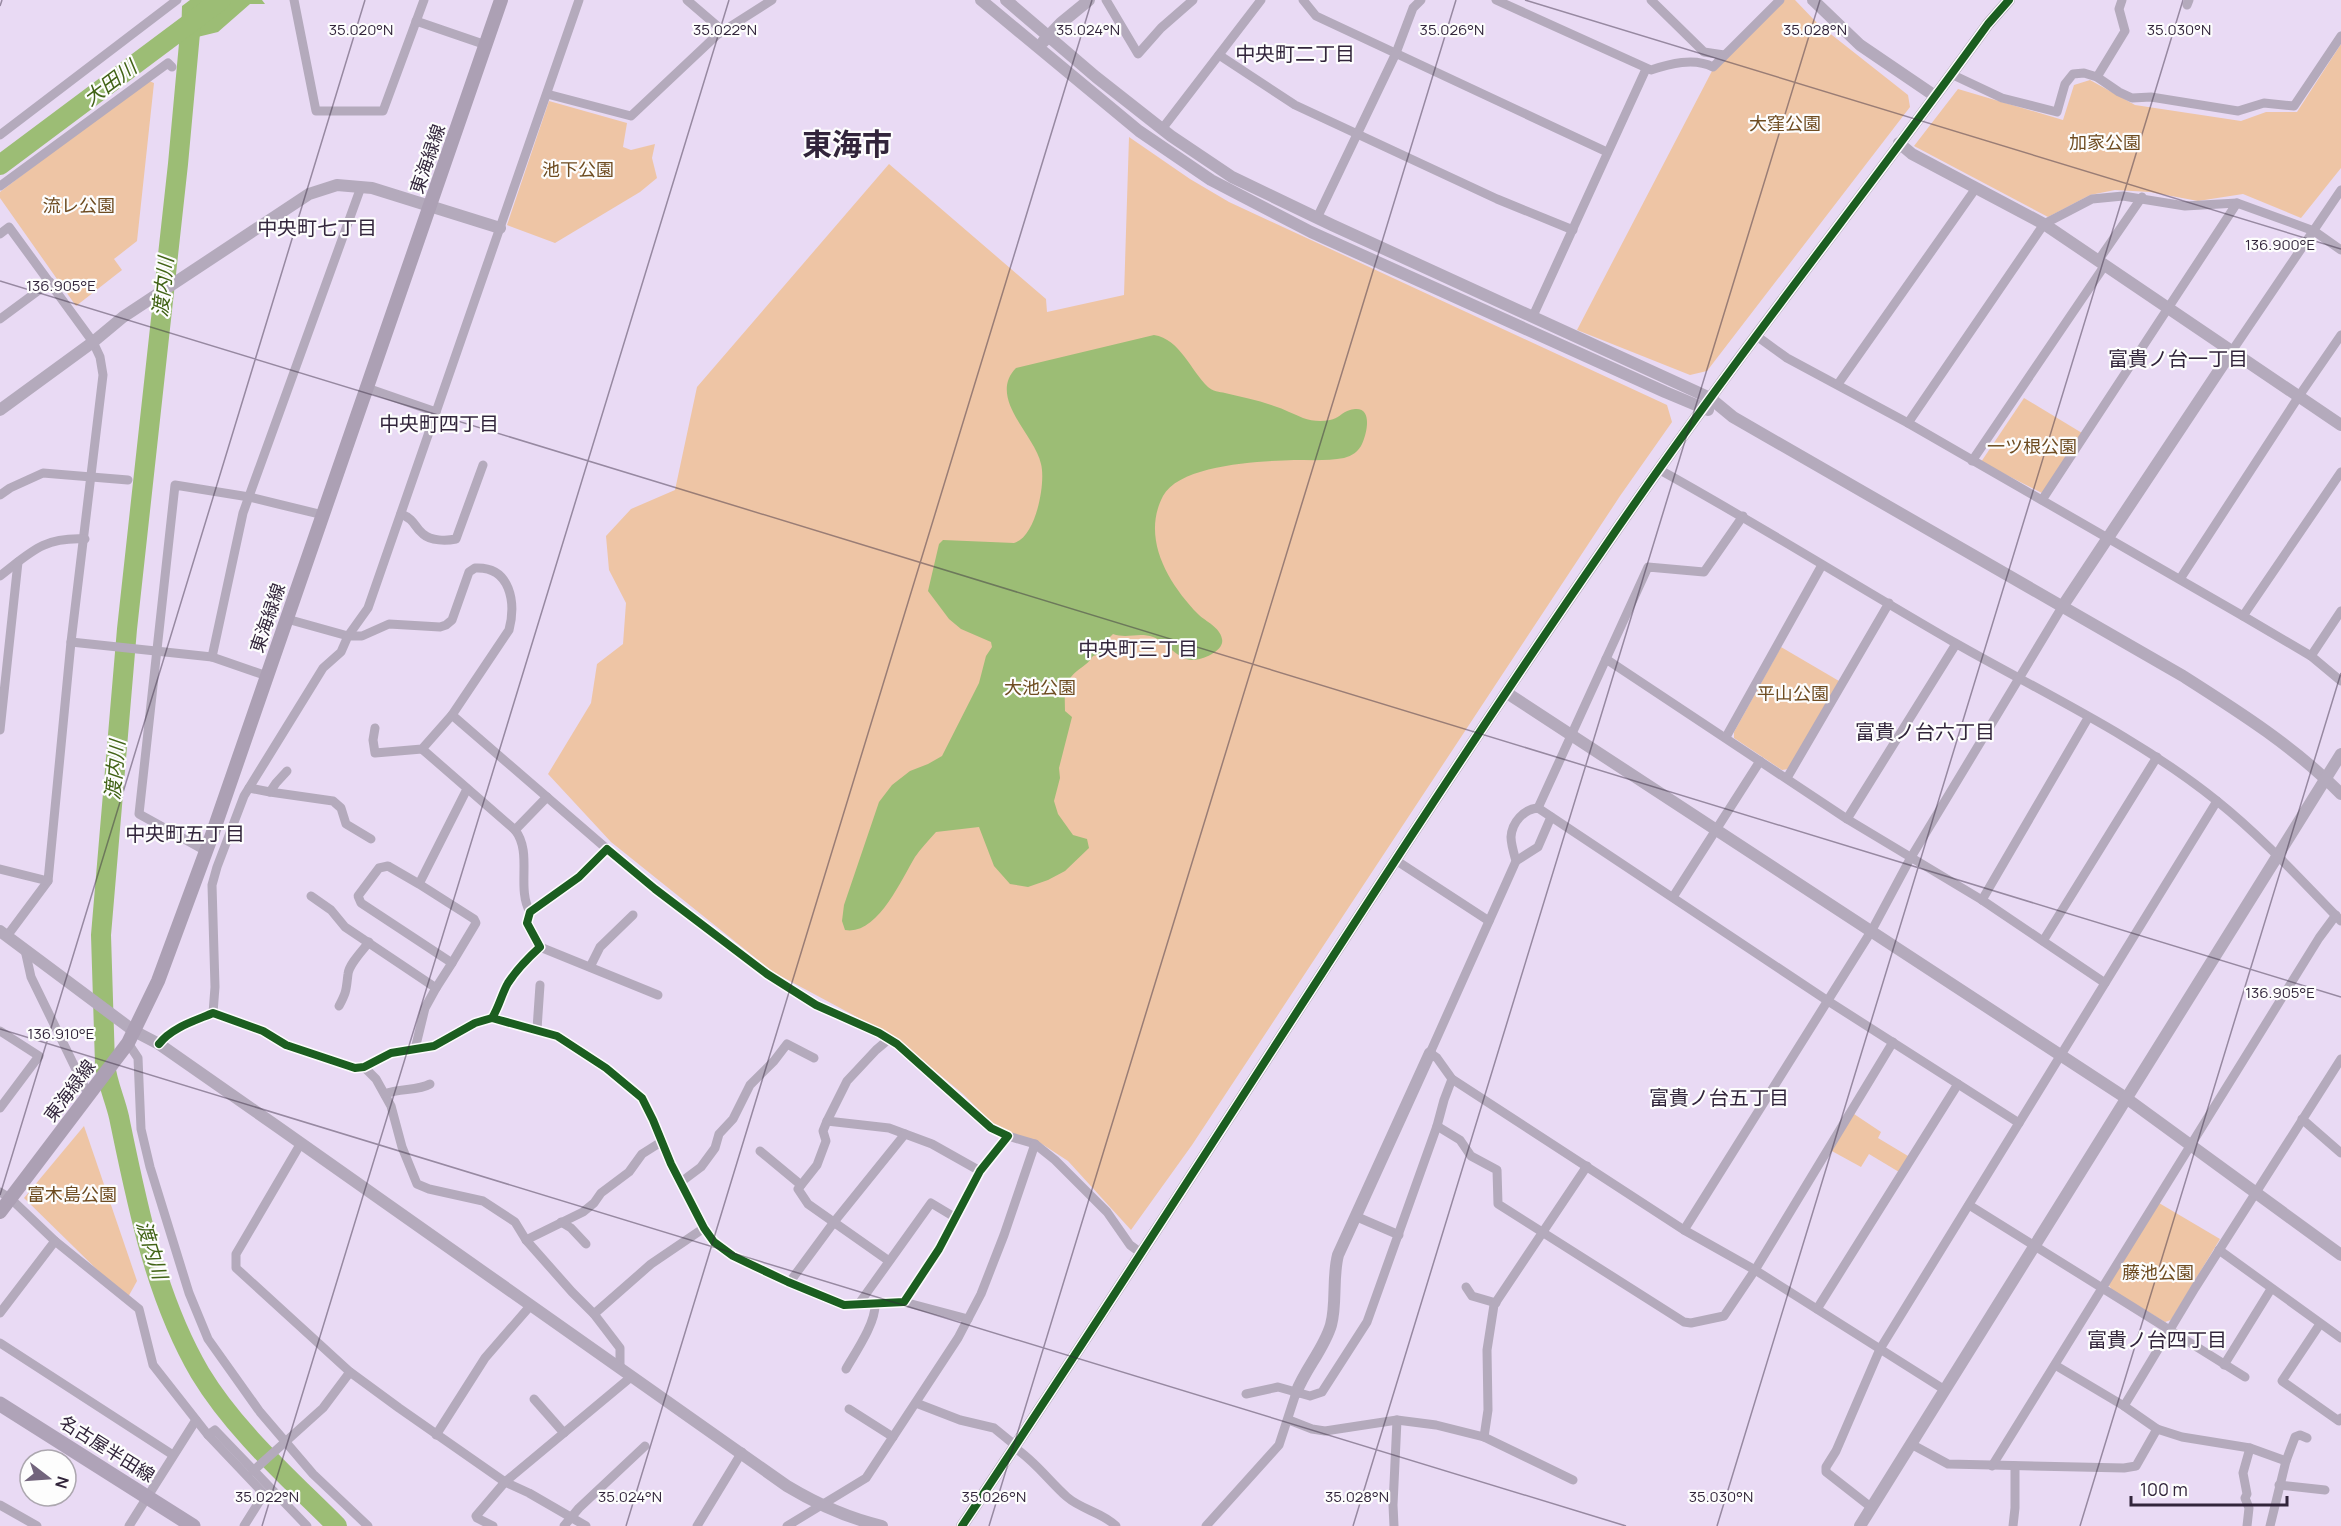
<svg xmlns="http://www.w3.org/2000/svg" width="2341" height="1526" font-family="Manrope,'Noto Sans JP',sans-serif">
	<rect width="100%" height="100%" fill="#e9daf4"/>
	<g fill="#eec5a5">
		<path d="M1784,0H1795L1818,24L1908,95L1910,107L1707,371L1690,375L1577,330L1712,71Z"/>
		<path d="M2341,44V168L2301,218L2243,194L2198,201L2150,192L2115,190L2090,195L2048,217L1914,146L1958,89L2063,120L2074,85L2090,80L2135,105L2241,121L2266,112H2297Z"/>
		<path d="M147,80L154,83L137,241L114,259L122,270L76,306L0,198V192Z"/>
		<path d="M549,101L627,123L623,147L631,150L655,144L652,158L657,178L640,192L555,243L507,225Z"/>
		<path d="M1129,137L1190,179L1229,202L1667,405L1672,422L1620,496L1192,1145L1131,1230L1068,1161L1042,1144L997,1128L963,1094L896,1038L773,972L611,842L548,774L591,703L597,664L623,644L626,603L609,570L606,536L631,509L675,490L697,387L889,164L1046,299L1047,312L1124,295Z"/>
		<path d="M2024,398L2082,433L2042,493L1981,462Z"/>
		<path d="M1781,647L1839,681L1788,769L1782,770L1734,738V732Z"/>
		<path d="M1854,1114L1881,1132L1878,1138L1908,1156L1899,1172L1869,1154L1861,1167L1830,1150Z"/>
		<path d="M84,1126L137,1281L127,1299L24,1198Z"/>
		<path d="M2159,1203L2220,1239L2171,1320L2165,1322L2112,1290L2108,1284Z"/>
	</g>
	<g fill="#9cbd75">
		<path d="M190,0H262L265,4H250L218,32L181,41L182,6Z"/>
		<path d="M1154,335C1180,339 1191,371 1208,387C1212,391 1220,392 1225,393C1241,397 1258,400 1274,406C1284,409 1293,414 1303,418C1311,421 1321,422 1330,420C1338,419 1342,412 1350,410C1373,403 1368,431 1362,444C1359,451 1352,456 1344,458C1329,461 1311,460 1294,460C1262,461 1180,464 1163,496C1141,538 1168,583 1198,614C1206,622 1220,627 1222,639C1225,651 1201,661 1191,660C1176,658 1167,642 1153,637C1139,632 1127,639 1113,634L1105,642L1103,653L1093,656C1086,667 1078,668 1071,677C1063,685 1065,701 1065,711L1072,717L1059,768L1060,778L1054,801L1058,814L1073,835L1087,839L1089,848L1065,871L1048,880L1028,887L1010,884L994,866L979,827L936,832C929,840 921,848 915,857C901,880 877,936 845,930L842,921L844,905L879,802L892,785L910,771L928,764L942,756L979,683L986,656L992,647L991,642L961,629L949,619L928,591L939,544L943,540L1014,543C1036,537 1046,483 1041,464C1035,435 987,398 1016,368Z"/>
	</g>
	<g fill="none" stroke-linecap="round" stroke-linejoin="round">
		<g stroke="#9cbd75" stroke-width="20">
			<path d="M191,22L178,164L127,629L101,935L105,1064C107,1083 115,1099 119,1117C137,1204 155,1296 200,1373C235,1431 290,1479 337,1526"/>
			<path d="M0,165L221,0"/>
		</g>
		<g stroke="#b4aabc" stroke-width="9">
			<path d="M294,0L316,111H383L424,0"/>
			<path d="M687,0L723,31"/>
			<path d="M1106,0L1138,54L1161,28L1193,0"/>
			<path d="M1303,0L1316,16L1607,152"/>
			<path d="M1496,0L1651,70C1669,64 1694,57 1713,67L1780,0"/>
			<path d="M1651,0L1704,52L1724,55"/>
			<path d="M2187,5L2189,0"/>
			<path d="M416,21L486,45"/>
			<path d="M1219,55L1295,105L1497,199L1573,230"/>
			<path d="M1951,74L2002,98L2057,112L2065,84L2073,74L2084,73L2097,77L2119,92L2132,98L2151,97L2238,111L2264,103L2294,106L2341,36"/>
			<path d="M2097,77L2125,31L2119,9L2122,0"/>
			<path d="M547,94L631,116L717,35L772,0"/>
			<path d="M1162,129L1261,0"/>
			<path d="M0,135L177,0"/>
			<path d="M0,186L168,63L172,67"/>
			<path d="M1317,218L1396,53L1413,8L1421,0"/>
			<path d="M0,234L9,227L93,342L100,357L103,375L71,642L48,881L7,936"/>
			<path d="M2098,261L2142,197"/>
			<path d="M1533,316L1646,69"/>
			<path d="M0,319L50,282"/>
			<path d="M1758,337L1787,358L1908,423L2243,616L2311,656L2341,681"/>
			<path d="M2232,351L2341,190"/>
			<path d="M1838,384L1976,188"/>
			<path d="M367,388L436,412"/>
			<path d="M1908,423L2044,224L2092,199L2123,196L2185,206L2237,203L2314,231L2341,250"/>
			<path d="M1972,461L2105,265"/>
			<path d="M1660,470C1761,526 1858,587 1957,644C2045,694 2139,738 2217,801C2262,837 2301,880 2341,921"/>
			<path d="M0,495L10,488L43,473L128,480"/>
			<path d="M2042,500L2237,203"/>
			<path d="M401,514C416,520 413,526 423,534C431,541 446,541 456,539L483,465"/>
			<path d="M0,576C31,552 43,537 85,539"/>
			<path d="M2180,579L2299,396L2341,335"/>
			<path d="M2243,616L2341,472"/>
			<path d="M287,619L348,636L368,608L579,0"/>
			<path d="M71,642L212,657L267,676"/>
			<path d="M2311,656L2341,611"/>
			<path d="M212,657L243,513L361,187"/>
			<path d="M1606,659L1847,819L1982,900L2105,983"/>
			<path d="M452,715L607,849"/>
			<path d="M0,730L18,562"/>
			<path d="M1726,737L1822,565"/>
			<path d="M422,749L515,830L547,797"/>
			<path d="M287,771L276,783L270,792L333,801L341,808L346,824L371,839"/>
			<path d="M1787,778L1889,603"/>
			<path d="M249,788L270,792"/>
			<path d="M1538,808L1648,567L1704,572L1743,516"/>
			<path d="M1847,819L1956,644"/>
			<path d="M515,830C533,853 516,887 530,912"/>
			<path d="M206,851L139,814L175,485L249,497L323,515"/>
			<path d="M1397,861L1489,921"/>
			<path d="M1516,861L1538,847L1551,817"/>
			<path d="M0,869L48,881"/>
			<path d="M419,884L474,919L476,923L452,963L361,903L358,896L379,868L388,866L419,884L467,789"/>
			<path d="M311,896L331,910L345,927L436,988L425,1008L415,1049"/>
			<path d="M1673,897L1760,761"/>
			<path d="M1982,900L2088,718"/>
			<path d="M2043,941L2157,757"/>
			<path d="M540,947L658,995"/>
			<path d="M25,950L31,977L89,1096"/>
			<path d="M590,967L600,947L633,915"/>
			<path d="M436,988L452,963"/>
			<path d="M339,1006C347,991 346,990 348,974C349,964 363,950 369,942"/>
			<path d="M213,1013L215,987L212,885L217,867L244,796L323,668L341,652L348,636H362L389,624L440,627L446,625L452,620L469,572L475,568C511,566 516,603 509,630L452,715L422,749L375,753L373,740L375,728"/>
			<path d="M537,1029L540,985"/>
			<path d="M0,1031L39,1056L0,1108"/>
			<path d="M128,1043L138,1058L141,1129L150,1167L189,1293L208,1339L260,1412L313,1474L368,1526"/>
			<path d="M159,1044C171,1028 194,1021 213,1013L263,1031L286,1045L355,1068L364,1067L391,1053L434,1046L475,1023L492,1018L557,1036L606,1068L642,1098L653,1120L671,1164L704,1228L714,1242L733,1256L788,1282L844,1305L904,1302L939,1249L980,1171L1008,1136L991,1128L897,1044L879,1033L816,1005L767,974L655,889L607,849L579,877L530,912L527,923L540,947C528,958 517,969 508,983C502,993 499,1007 492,1018"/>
			<path d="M364,1067L376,1079L391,1106L402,1147L417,1184L429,1189L483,1201L515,1222L526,1240L572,1292L594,1314L620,1348V1369"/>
			<path d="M385,1094C400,1088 418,1091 430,1084"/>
			<path d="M2302,1119L2341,1153"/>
			<path d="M827,1121L889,1128L932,1144L980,1171"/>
			<path d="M1437,1126L1460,1140L1471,1156L1497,1170L1498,1204L1684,1322L1691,1323L1724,1316L1755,1270L1893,1042"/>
			<path d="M1008,1136L1035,1144L1055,1160L1107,1212L1130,1245L1141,1253"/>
			<path d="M301,1143L236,1254V1268L350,1372L399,1408L505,1482L529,1493L586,1526"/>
			<path d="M760,1151L801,1185"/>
			<path d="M681,1182L701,1167L715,1148L719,1134L733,1119L750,1085L774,1061L787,1044L814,1058"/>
			<path d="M0,1192L10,1198L55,1241L139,1309L153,1365L208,1435L264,1494L244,1526"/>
			<path d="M1969,1205L2245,1377"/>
			<path d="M1355,1216L1399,1235"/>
			<path d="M561,1222L571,1228L586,1244"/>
			<path d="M1684,1230L1872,930L1910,859L2062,607"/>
			<path d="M526,1240L583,1212L594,1203L601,1193L629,1172L642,1154L661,1142"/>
			<path d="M2219,1250L2341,1338"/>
			<path d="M889,1261L808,1204L798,1189L817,1165L826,1141L823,1131L827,1121L847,1081L876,1050L889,1039"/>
			<path d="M789,1283L834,1222L905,1134"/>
			<path d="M1466,1287L1472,1296L1496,1303"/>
			<path d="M904,1302L968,1319"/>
			<path d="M858,1305L931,1203L956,1218"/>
			<path d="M1817,1309L1958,1084"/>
			<path d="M0,1313L55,1241"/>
			<path d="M594,1314L651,1264L704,1228"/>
			<path d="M2320,1324L2282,1381L2339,1421L2341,1418"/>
			<path d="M0,1343L173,1455"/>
			<path d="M2224,1365L2271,1289"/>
			<path d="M846,1369C855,1353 876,1323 875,1304"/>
			<path d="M1945,1390L1755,1270L1684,1230L1452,1079L1437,1058L1430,1053L1516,861C1514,854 1511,844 1511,837C1512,822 1524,809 1538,808L1828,1001L2019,1123"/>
			<path d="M1246,1394L1278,1387L1310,1396L1322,1392L1367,1322L1437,1126L1444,1100L1452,1079"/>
			<path d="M534,1399L564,1433"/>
			<path d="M916,1403L960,1420L994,1428L1016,1446"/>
			<path d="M2124,1406L2195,1288L2341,1059"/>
			<path d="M849,1409L893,1437"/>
			<path d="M1289,1420L1312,1429L1325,1431L1397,1420L1436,1425L1484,1437L1573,1480"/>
			<path d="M2157,1429L2182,1437L2250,1448L2286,1461"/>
			<path d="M208,1435L215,1430L307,1526"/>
			<path d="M436,1435L485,1358L531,1305"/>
			<path d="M1484,1437L1488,1410L1487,1350L1494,1305L1587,1166"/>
			<path d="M1911,1444L1948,1464L2124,1468L2136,1466L2157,1429L2124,1406L2055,1365"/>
			<path d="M1015,1448C1035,1461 1049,1481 1067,1497C1082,1510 1102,1512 1116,1526"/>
			<path d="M1992,1466L2319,938L2336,915"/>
			<path d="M253,1471L323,1408L350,1372"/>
			<path d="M2279,1485L2325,1490"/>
			<path d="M0,1505L37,1526"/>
			<path d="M1872,1508L1826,1472V1467L1836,1451L1880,1349L2217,801"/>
			<path d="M129,1526L196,1420"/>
			<path d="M493,1526L477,1518L476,1516L505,1482L631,1377"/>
			<path d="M564,1526L579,1508L645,1446"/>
			<path d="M697,1526L742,1452"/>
			<path d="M787,1526L866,1478L958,1338L981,1294L1004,1235L1035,1144"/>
			<path d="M1206,1526L1279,1445L1296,1393"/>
			<path d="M1394,1526L1393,1505L1397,1420"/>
			<path d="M2013,1526L2015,1508V1466"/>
			<path d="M2247,1526L2249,1508L2245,1498L2247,1494L2243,1473L2250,1448"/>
			<path d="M2270,1526L2286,1461L2295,1437L2300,1435L2307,1438"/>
		</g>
		<g stroke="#b4aabc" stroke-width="12">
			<path d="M981,0L1139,131L1211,180L1311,232L1665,392L1708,410"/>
			<path d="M1006,0L1096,77L1171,136L1232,177L1332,225L1710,398L1733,417L2183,676C2238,711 2295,747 2341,794"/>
			<path d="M1813,0L1860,45L1935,96"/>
			<path d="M1043,42L1061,23L1089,0"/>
			<path d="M1899,143L1912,154L2044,224L2341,425"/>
			<path d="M0,410L93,342L123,317L309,194L337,185L372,188L500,228"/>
			<path d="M2062,607L2232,351"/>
			<path d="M1507,693L2126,1098L2341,1255"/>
			<path d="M0,931L134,1031L159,1044L275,1125L787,1486C817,1504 847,1518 882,1526"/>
			<path d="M1296,1393C1305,1369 1324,1349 1331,1325C1337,1303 1332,1278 1338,1255L1430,1053"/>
			<path d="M962,1526C1179,1202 1383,869 1604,548C1726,369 1861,200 1988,24L2009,0"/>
			<path d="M1860,1526L2341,754"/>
		</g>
		<path stroke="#aca0b4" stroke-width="14" d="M0,1212L128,1043L158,981L212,835L501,0"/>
		<path stroke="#afa3b8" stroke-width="15" d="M0,1404L193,1526"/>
		<g stroke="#fdfdfd" stroke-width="11">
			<g id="cycleway">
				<path d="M159,1044C171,1028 194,1021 213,1013L263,1031L286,1045L355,1068L364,1067L391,1053L434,1046L475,1023L492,1018L557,1036L606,1068L642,1098L653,1120L671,1164L704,1228L714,1242L733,1256L788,1282L844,1305L904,1302L939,1249L980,1171L1008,1136L991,1128L897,1044L879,1033L816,1005L767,974L655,889L607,849L579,877L530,912L527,923L540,947C528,958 517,969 508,983C502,993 499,1007 492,1018"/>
				<path d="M962,1526C1179,1202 1383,869 1604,548C1726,369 1861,200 1988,24L2009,0"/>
			</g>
		</g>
		<use href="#cycleway" stroke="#1b5e20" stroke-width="8"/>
	</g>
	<path fill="none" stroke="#32253b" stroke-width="1.5" stroke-opacity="0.45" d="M1525,0L2341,249M0,6L2,0M0,281L2341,997M0,1029L1626,1526M0,1195L365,0M262,1526L729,0M626,1526L1092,0M989,1526L1456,0M1353,1526L1820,0M1717,1526L2183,0M2080,1526L2341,673"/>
	<g text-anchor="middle" stroke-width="4.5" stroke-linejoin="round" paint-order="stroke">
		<g font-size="18" fill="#6e4c21" stroke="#fdfdfd">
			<text x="1785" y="130">大窪公園</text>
			<text x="2105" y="149">加家公園</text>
			<text x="578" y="176">池下公園</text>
			<text x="79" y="212">流レ公園</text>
			<text x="2032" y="453">一ツ根公園</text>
			<text x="1040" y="694">大池公園</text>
			<text x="1793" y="700">平山公園</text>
			<text x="72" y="1201">富木島公園</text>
			<text x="2158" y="1279">藤池公園</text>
		</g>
		<g font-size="18" fill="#32253b" stroke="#fdfdfd">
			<text transform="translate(428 159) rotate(-71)" y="6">東海緑線</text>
			<text transform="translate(268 618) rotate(-71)" y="6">東海緑線</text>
			<text transform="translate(70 1091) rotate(-53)" y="6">東海緑線</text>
			<text transform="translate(107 1449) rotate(32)" y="6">名古屋半田線</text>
		</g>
		<g font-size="20" fill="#32253b" stroke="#fdfdfd">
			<text x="1295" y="61">中央町二丁目</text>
			<text x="317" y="235">中央町七丁目</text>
			<text x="2178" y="366">富貴ノ台一丁目</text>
			<text x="439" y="431">中央町四丁目</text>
			<text x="1138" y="656">中央町三丁目</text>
			<text x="1925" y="739">富貴ノ台六丁目</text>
			<text x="185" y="841">中央町五丁目</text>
			<text x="1719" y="1105">富貴ノ台五丁目</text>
			<text x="2157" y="1347">富貴ノ台四丁目</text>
		</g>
		<g font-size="20" font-style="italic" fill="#416316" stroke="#fdfdfd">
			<text transform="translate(110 83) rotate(-37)" y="7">大田川</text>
			<text transform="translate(163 287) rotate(-84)" y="7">渡内川</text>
			<text transform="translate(115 770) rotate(-85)" y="7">渡内川</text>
			<text transform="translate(152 1250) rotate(73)" y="7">渡内川</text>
		</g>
		<g font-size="30" font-weight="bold" fill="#32253b" stroke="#fdfdfd">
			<text x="847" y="155">東海市</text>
		</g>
	</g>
	<g font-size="15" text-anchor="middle" fill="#32253b" stroke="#fdfdfd" stroke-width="4.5" stroke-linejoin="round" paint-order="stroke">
		<text x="361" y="35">35.020°N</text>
		<text x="725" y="35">35.022°N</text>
		<text x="1088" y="35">35.024°N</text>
		<text x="1452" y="35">35.026°N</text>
		<text x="1815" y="35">35.028°N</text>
		<text x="2179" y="35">35.030°N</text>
		<text x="2280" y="250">136.900°E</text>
		<text x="61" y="291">136.905°E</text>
		<text x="2280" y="998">136.905°E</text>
		<text x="61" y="1039">136.910°E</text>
		<text x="267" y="1502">35.022°N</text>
		<text x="630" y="1502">35.024°N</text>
		<text x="994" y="1502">35.026°N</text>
		<text x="1357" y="1502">35.028°N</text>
		<text x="1721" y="1502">35.030°N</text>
	</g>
	<g transform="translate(48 1478) rotate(107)"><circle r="28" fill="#fdfdfd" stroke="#aca7af" stroke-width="1.5"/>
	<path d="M0-4.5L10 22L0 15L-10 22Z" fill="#72647c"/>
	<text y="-9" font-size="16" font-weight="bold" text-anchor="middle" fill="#32253b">N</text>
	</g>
	<path d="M2131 1496v9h156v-9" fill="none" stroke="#32253b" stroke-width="3"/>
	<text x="2140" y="1496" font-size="18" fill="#32253b" stroke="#fdfdfd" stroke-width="4.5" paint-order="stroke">100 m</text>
</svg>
